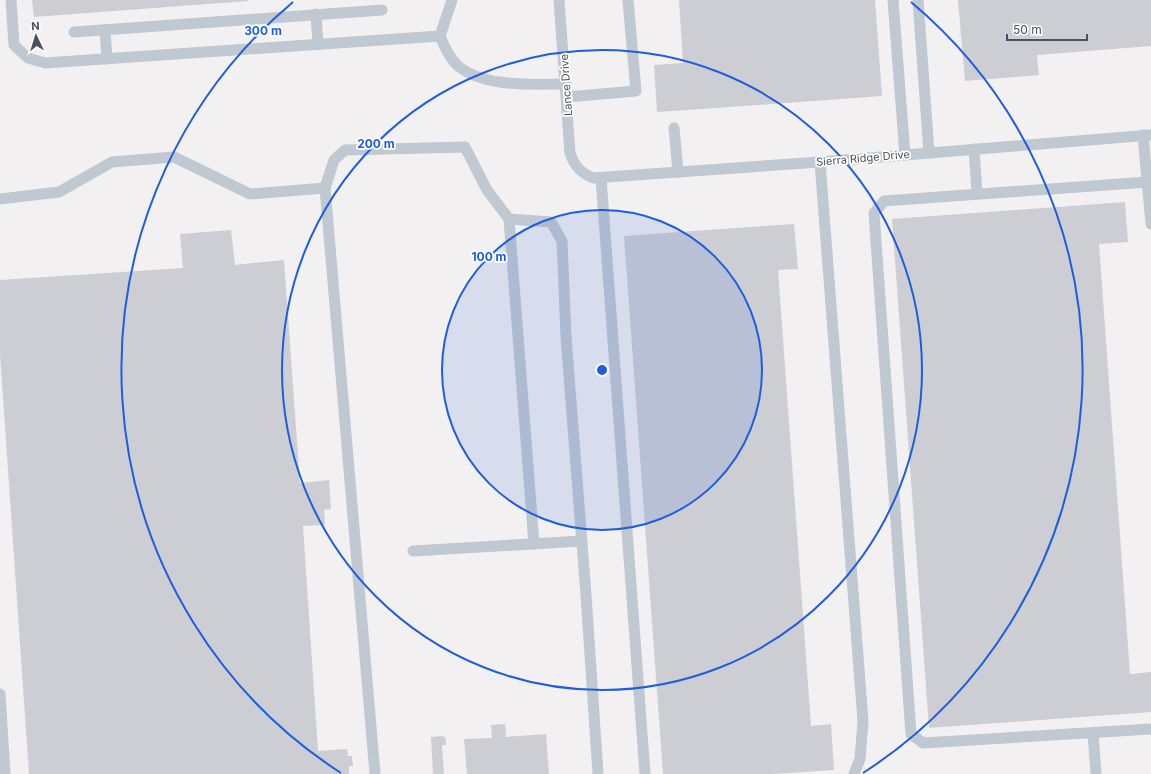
<svg xmlns="http://www.w3.org/2000/svg" width="1151" height="774" font-family="Inter,sans-serif">
	<rect width="100%" height="100%" fill="#f2f0f0"/>
	<g fill="#cdced4">
		<path d="M32,0H248V1L34,17Z"/>
		<path d="M679,0H875L882,96L674,111L672,110V111L657,112L654,65L683,63Z"/>
		<path d="M958,0H1151V46L1037,55L1039,75L965,81Z"/>
		<path d="M1125,202L1128,242L1099,244L1130,674L1151,672V712L929,728L892,219Z"/>
		<path d="M794,224L798,269L778,270L811,726L831,724L834,770L774,774H663L624,236Z"/>
		<path d="M231,230L235,265L284,260L300,483L329,480L331,509L324,510L325,525L303,526L318,751L347,749L348,756H352L353,766H349V774H29L0,354V280L183,268L180,234Z"/>
		<path d="M505,724L506,737L546,734L549,774H467L464,739L492,738L491,725Z"/>
		<path d="M442,736L446,738V745H442L444,774H433L431,737Z"/>
	</g>
	<g fill="none" stroke-linecap="round" stroke-linejoin="round">
		<g stroke="#c0c8d1" stroke-width="11">
			<path d="M11,0L14,45L28,58L45,63L440,36C444,46 449,57 457,65C483,88 533,84 566,84"/>
			<path d="M559,0L570,153C574,166 581,173 593,178L820,162L1151,135"/>
			<path d="M893,0L905,155"/>
			<path d="M918,0L929,153"/>
			<path d="M316,14L318,44"/>
			<path d="M105,30L107,59"/>
			<path d="M74,32L382,10"/>
			<path d="M440,36L452,0"/>
			<path d="M567,97L636,91L628,0"/>
			<path d="M674,128L678,172"/>
			<path d="M1143,135L1151,224"/>
			<path d="M974,149L977,193"/>
			<path d="M820,162L863,721L860,759L854,774"/>
			<path d="M601,178L645,774"/>
			<path d="M1148,182L884,201L874,213L911,734L923,743L1151,729"/>
			<path d="M325,188L334,160L345,150L465,147L487,190L509,219L551,222L562,241L566,337L586,595L598,774"/>
			<path d="M0,199L59,192L112,162L174,157L250,194L325,188L375,774"/>
			<path d="M509,219L534,544"/>
			<path d="M413,551L582,541"/>
			<path d="M0,694L5,774"/>
			<path d="M1093,733L1096,774"/>
		</g>
	</g>
	<circle cx="602" cy="370" r="160" fill="#1d5edf" fill-opacity=".12"/>
	<g fill="none" stroke="#1d5edf" stroke-width="2">
		<circle cx="602" cy="370" r="160"/>
		<circle cx="602" cy="370" r="320"/>
		<path d="M341 773A480 480 0 0 1 293 2M911 2A480 480 0 0 1 863 773"/>
	</g>
	<g text-anchor="middle" stroke-width="3.5" stroke-linejoin="round" paint-order="stroke">
		<g font-size="11" fill="#48515d" stroke="#fff">
			<text transform="translate(566 85) rotate(-94)" y="4">Lance Drive</text>
			<text transform="translate(863 158) rotate(-5)" y="4">Sierra Ridge Drive</text>
		</g>
	</g>
	<circle cx="602" cy="370" r="6" fill="#1d5edf" stroke="#fff" stroke-width="2"/>
	<g font-size="12" text-anchor="middle" font-weight="bold" fill="#1d5edf" stroke="#fff" stroke-width="3.5" stroke-linejoin="round" paint-order="stroke">
		<text x="263" y="35">300 m</text>
		<text x="376" y="148">200 m</text>
		<text x="489" y="261">100 m</text>
	</g>
	<g transform="translate(36 36) rotate(356)" stroke="#ffffff" stroke-width="3" paint-order="stroke">
	<path d="M0-3L7 15L0 10L-7 15Z" fill="#48515d"/>
	<text y="-6" font-size="11" font-weight="bold" text-anchor="middle" fill="#48515d">N</text>
	</g>
	<path d="M1007 34v6h80v-6" fill="none" stroke="#48515d" stroke-width="2"/>
	<text x="1013" y="34" font-size="12" fill="#48515d" stroke="#ffffff" stroke-width="3" paint-order="stroke">50 m</text>
</svg>
